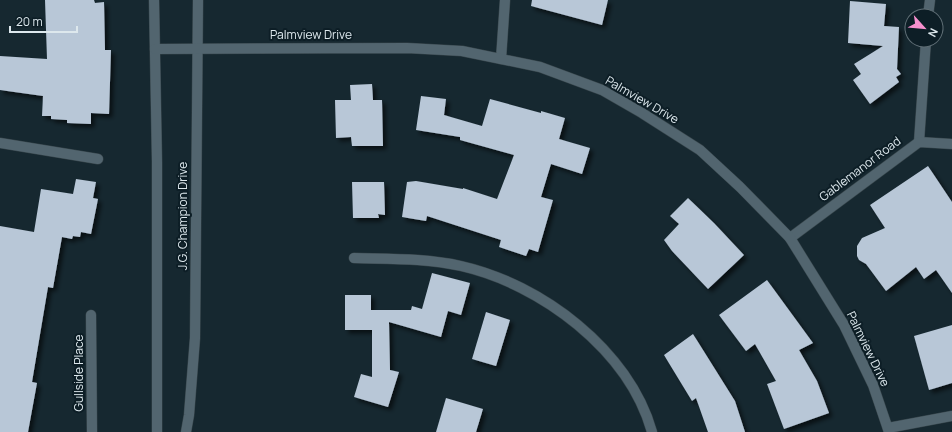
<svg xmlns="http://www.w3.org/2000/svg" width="952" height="432" font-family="Manrope,sans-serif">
	<defs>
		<filter id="shadow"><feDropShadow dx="3.5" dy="3.5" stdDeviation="2" flood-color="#0009"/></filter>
	</defs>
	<rect width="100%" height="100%" fill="#162830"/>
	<g fill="#b8c7d7" filter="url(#shadow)">
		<path d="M45,0H94L95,3L104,2L105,50H111L109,114L91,113V124L67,123V120L51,119V116H42L43,96L0,90V56L47,59Z"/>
		<path d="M532,0H608L602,25L531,6Z"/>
		<path d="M850,1L886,4L884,26L899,27L897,69L901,74L896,77L899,82L870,104L853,80L861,74L854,64L883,46L848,43Z"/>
		<path d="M372,84L373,100H382L383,146H352L351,137L336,138L335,100H351L350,85Z"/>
		<path d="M421,96L446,99L444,115L482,126L490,99L541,113V111L565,118L559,139L590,148L582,174L551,164L541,197L553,200L538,252L529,249L526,256L499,247L501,240L427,216L426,221L402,217L407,182L416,181L463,189V188L497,199L514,155L460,140V137L416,130Z"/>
		<path d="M928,166L952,202V293L936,270L924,279L916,267L886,291L866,264L859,260L857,256V246L862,238L885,228L870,205Z"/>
		<path d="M76,179L96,182L93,198L98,199L91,234L81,232L80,237L73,236L72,239L62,237L53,288L48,287L32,382L37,383L28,432H0V226L34,232L41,189L73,194Z"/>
		<path d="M352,182H384L385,215L378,214L379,218H353Z"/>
		<path d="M688,198L714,223L744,255L708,289L672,251L664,240L679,224L670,216Z"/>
		<path d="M432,273L470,283L461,315L448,311L441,337L389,322L390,370L399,372L388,407L354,397L361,374L372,377V330H345V295H371V310H411L412,306L422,309Z"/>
		<path d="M767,280L813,343L799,350L817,381L829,413L784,429L767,384L776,381L755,344L746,351L719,315Z"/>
		<path d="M486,312L510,320L496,366L472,359Z"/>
		<path d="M952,325V383L929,390L914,336Z"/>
		<path d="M693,334L735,401L745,432H708L696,398L692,401L664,355Z"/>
		<path d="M446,398L483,409L476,432H436Z"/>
	</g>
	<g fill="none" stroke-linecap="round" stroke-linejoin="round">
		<g stroke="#37454b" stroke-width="11">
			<g id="street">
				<path d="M928,16L930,0"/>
				<path d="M501,59L505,0"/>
				<path d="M919,142L926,40"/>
				<path d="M0,143L98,159"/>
				<path d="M790,238L919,142L952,144"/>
				<path d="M354,258C390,259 426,258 461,266C541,284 629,350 652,432"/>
				<path d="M91,315L92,432"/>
				<path d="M186,432L189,415L195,338L198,0"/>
			</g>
		</g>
		<g stroke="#37454b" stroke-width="11">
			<g id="secondary">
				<path d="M154,0L157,162V432"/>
				<path d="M155,49L407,48L462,51L540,67L602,90L642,113L700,150L740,187L790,238L844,325L873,385L889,432"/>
				<path d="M888,428L952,416"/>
			</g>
		</g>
		<use href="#street" stroke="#52656f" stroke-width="10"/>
		<use href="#secondary" stroke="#52656f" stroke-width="10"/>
	</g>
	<g text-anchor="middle" stroke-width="4" stroke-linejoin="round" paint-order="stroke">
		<g font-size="12" fill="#dde8ed" stroke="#0d1e26">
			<text x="311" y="39">Palmview Drive</text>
			<text transform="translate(642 100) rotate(30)" y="4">Palmview Drive</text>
			<text transform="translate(860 169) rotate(-37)" y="4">Gablemanor Road</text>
			<text transform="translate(183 216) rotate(-90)" y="4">J.G. Champion Drive</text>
			<text transform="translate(868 349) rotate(64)" y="4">Palmview Drive</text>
			<text transform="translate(79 373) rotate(-90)" y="4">Gullside Place</text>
		</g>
	</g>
	<g transform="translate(924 28) rotate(117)"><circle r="19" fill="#0d1e26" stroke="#606f76"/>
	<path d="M0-3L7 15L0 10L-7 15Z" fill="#f790ce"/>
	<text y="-6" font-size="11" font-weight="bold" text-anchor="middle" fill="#dde8ed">N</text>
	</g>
	<path d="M10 26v6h67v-6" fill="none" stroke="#dde8ed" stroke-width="2"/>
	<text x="16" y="26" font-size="12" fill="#dde8ed" stroke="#0d1e26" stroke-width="3" paint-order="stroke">20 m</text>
</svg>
